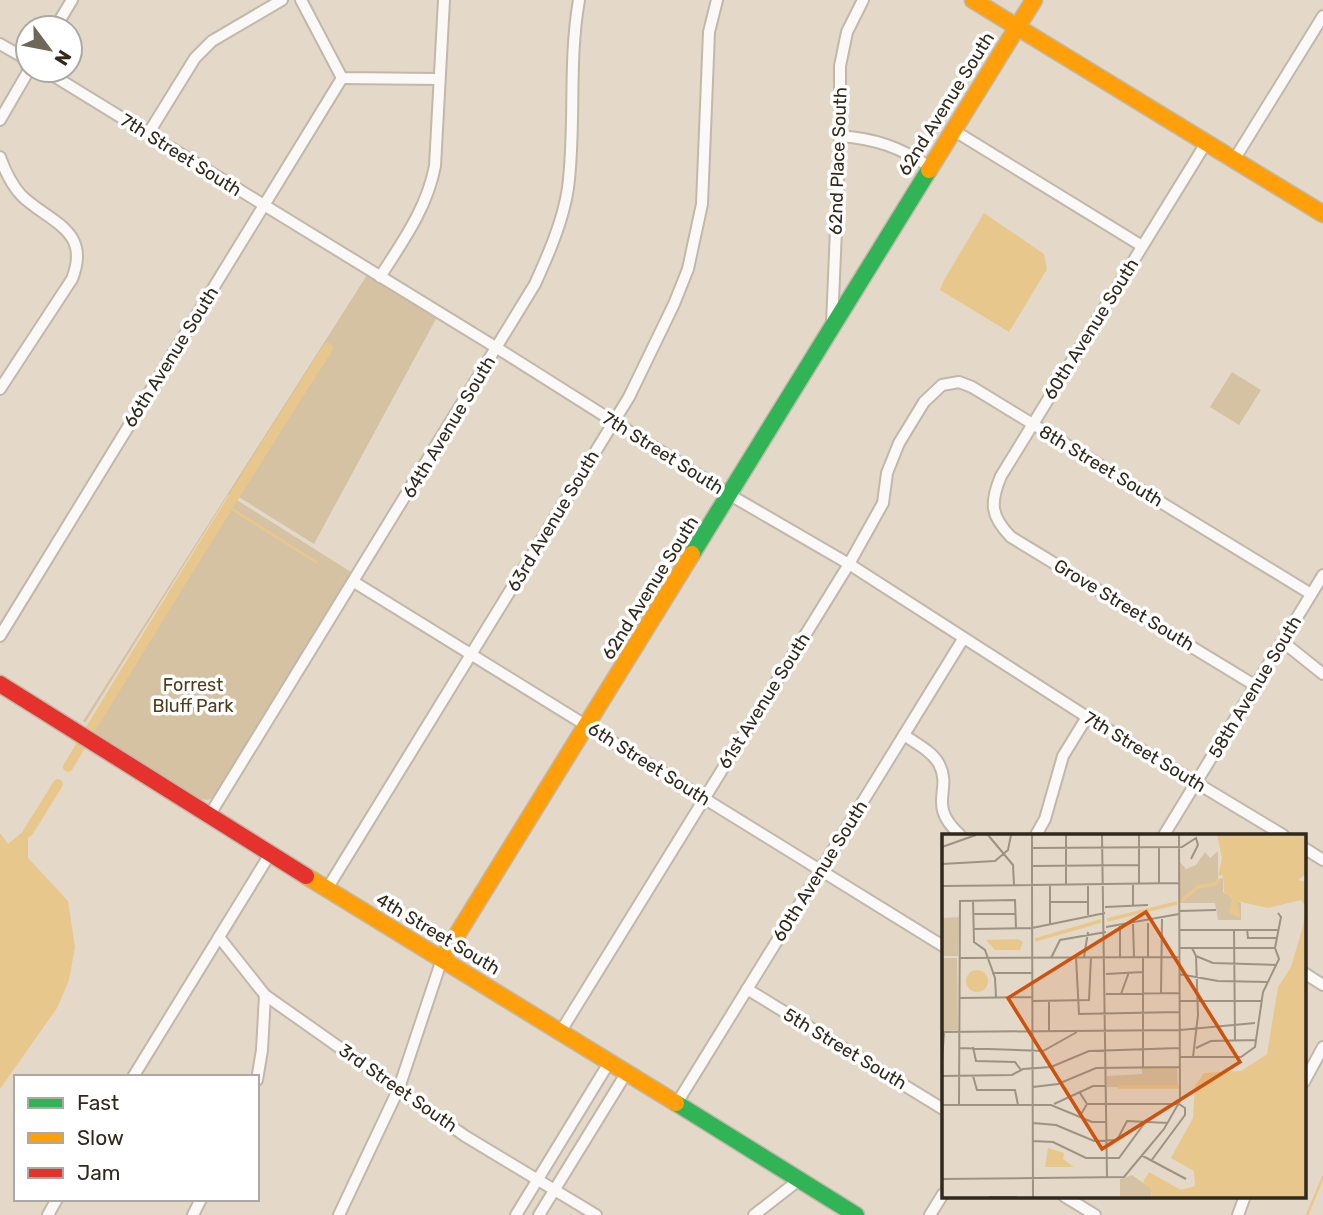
<svg xmlns="http://www.w3.org/2000/svg" width="1323" height="1215" font-family="Rubik,sans-serif">
	<rect width="100%" height="100%" fill="#e4d9c8"/>
	<g fill="#d5c2a3">
		<path d="M367,275L437,317L314,544L234,494L228,495L85,723L83,721Z"/>
		<path d="M1232,372L1261,390L1239,425L1210,407Z"/>
		<path d="M232,497L351,572L214,797L208,800L199,799L94,733L89,725Z"/>
	</g>
	<g fill="#e8c78c">
		<path d="M984,213L1044,254L1047,269L1009,332L940,290L944,280Z"/>
		<path d="M25,830L28,832V858L68,901L75,947L69,980L57,1008L0,1089V833L8,844Z"/>
	</g>
	<g fill="none" stroke-linecap="round" stroke-linejoin="round">
		<g stroke="#e8c78c" stroke-width="2.5">
			<path d="M227,506L316,562"/>
			<path d="M1307,1215L1323,1177"/>
		</g>
		<g stroke="#e8c78c" stroke-width="10">
			<path d="M90,730C168,602 247,474 328,348"/>
			<path d="M68,767L80,747"/>
			<path d="M28,832L58,784"/>
		</g>
		<g stroke="#c1b8aa" stroke-width="14">
			<g id="street">
				<path d="M301,0L342,78L439,79"/>
				<path d="M55,28L72,0"/>
				<path d="M0,44L28,60"/>
				<path d="M44,70L497,348L730,495L849,564L1087,717L1283,835"/>
				<path d="M0,120L29,70"/>
				<path d="M953,130L1142,246"/>
				<path d="M148,134L195,58L212,41L282,0"/>
				<path d="M840,136C877,139 899,147 930,167"/>
				<path d="M1206,143L1001,476C990,502 990,516 1011,537L1256,686"/>
				<path d="M0,157C5,171 11,184 21,195C48,222 92,229 72,279L0,389"/>
				<path d="M1234,160L1323,16"/>
				<path d="M380,277C403,241 427,208 435,166L444,0"/>
				<path d="M832,324L840,136V66L847,32L863,0"/>
				<path d="M354,582L943,946"/>
				<path d="M0,636L342,78"/>
				<path d="M1283,642L1323,674"/>
				<path d="M904,735C915,743 932,751 939,764C953,791 926,804 960,835"/>
				<path d="M209,816L535,284C549,253 563,221 568,188C576,126 568,62 579,0"/>
				<path d="M1036,835L1045,819L1063,756L1087,717"/>
				<path d="M1164,835L1323,575"/>
				<path d="M1304,848L1323,860"/>
				<path d="M327,889L629,397L674,304L688,269L702,204L709,32L717,0"/>
				<path d="M219,937L265,995L465,1136L596,1215"/>
				<path d="M1304,973L1323,985"/>
				<path d="M747,989L943,1109"/>
				<path d="M561,1031L849,564L883,503L887,473L899,443L924,402L942,385L959,382L972,387L1311,594"/>
				<path d="M133,1077L270,854"/>
				<path d="M257,1080L262,1050L265,995"/>
				<path d="M1304,1082L1323,1047"/>
				<path d="M677,1103L963,639"/>
				<path d="M1064,1196L1095,1215"/>
				<path d="M48,1215L57,1199"/>
				<path d="M193,1215L201,1199"/>
				<path d="M339,1215L399,1088L442,959"/>
				<path d="M516,1215L610,1061"/>
				<path d="M539,1215L627,1072"/>
				<path d="M754,1215L799,1180"/>
				<path d="M930,1215L943,1194"/>
				<path d="M1238,1215L1245,1196"/>
			</g>
		</g>
		<g stroke="#c1b8aa" stroke-width="19">
			<g id="fast">
				<path d="M692,554L929,170"/>
				<path d="M676,1103L856,1215"/>
			</g>
		</g>
		<g stroke="#c1b8aa" stroke-width="19">
			<g id="slow">
				<path d="M973,0L1323,214"/>
				<path d="M929,170L1034,0"/>
				<path d="M306,876L676,1103"/>
				<path d="M442,959L692,554"/>
			</g>
		</g>
		<g stroke="#c1b8aa" stroke-width="19">
			<path id="jam" d="M0,684L306,876"/>
		</g>
		<use href="#street" stroke="#fbf9f7" stroke-width="10"/>
		<use href="#fast" stroke="#30b455" stroke-width="16"/>
		<use href="#slow" stroke="#ff9f0a" stroke-width="16"/>
		<use href="#jam" stroke="#e5322d" stroke-width="16"/>
	</g>
	<g text-anchor="middle" stroke-width="7" stroke-linejoin="round" paint-order="stroke">
		<g font-size="18" fill="#30291c" stroke="#fff">
			<text transform="translate(946 104) rotate(-58)" y="6">62nd Avenue South</text>
			<text transform="translate(181 155) rotate(32)" y="6">7th Street South</text>
			<text transform="translate(838 161) rotate(-88)" y="6">62nd Place South</text>
			<text transform="translate(1091 329) rotate(-58)" y="6">60th Avenue South</text>
			<text transform="translate(171 357) rotate(-58)" y="6">66th Avenue South</text>
			<text transform="translate(449 427) rotate(-59)" y="6">64th Avenue South</text>
			<text transform="translate(663 453) rotate(32)" y="6">7th Street South</text>
			<text transform="translate(1101 466) rotate(31)" y="6">8th Street South</text>
			<text transform="translate(553 521) rotate(-59)" y="6">63rd Avenue South</text>
			<text transform="translate(650 588) rotate(-58)" y="6">62nd Avenue South</text>
			<text transform="translate(1124 605) rotate(31)" y="6">Grove Street South</text>
			<text transform="translate(1255 687) rotate(-59)" y="6">58th Avenue South</text>
			<text transform="translate(764 701) rotate(-58)" y="6">61st Avenue South</text>
			<text transform="translate(1145 752) rotate(31)" y="6">7th Street South</text>
			<text transform="translate(649 764) rotate(32)" y="6">6th Street South</text>
			<text transform="translate(820 871) rotate(-58)" y="6">60th Avenue South</text>
			<text transform="translate(438 934) rotate(31)" y="6">4th Street South</text>
			<text transform="translate(845 1049) rotate(31)" y="6">5th Street South</text>
			<text transform="translate(398 1088) rotate(35)" y="6">3rd Street South</text>
		</g>
		<g font-size="18" fill="#4f3c1b" stroke="#fff">
			<text x="193" y="691">Forrest<tspan x="193" dy="21">Bluff Park</tspan></text>
		</g>
	</g>
	<g transform="translate(942 834)">
		<rect width="364" height="364" fill="#e4d9c8"/>
		<path d="M276,17V45L281,44V58L299,69V86H276L273,69H238V28L244,35L254,31L263,18L268,24ZM17,83L16,122H0V84ZM0,124H15L16,196L0,197ZM200,234H235L236,254L165,253V242L200,240ZM190,341L210,355L209,363H178V345Z" fill="#d5c2a3"/>
		<path d="M275,1H364V40L356,46L364,48V363H209L210,357L201,348L207,338L239,356L253,352L252,337L229,324L251,284L253,252L262,239L299,237L325,220L336,153L349,133L361,92L364,73L359,66L326,74L295,67L298,83L287,79L290,65L282,58L281,41L276,42L280,24ZM76,105L81,108L78,116H53L44,106ZM24 147a11 11 0 1 1 22 0a11 11 0 1 1-22 0ZM106,314L122,319L121,325L132,333H103Z" fill="#e8c78c"/>
		<path fill="none" stroke="#e8c78c" stroke-width="3.5" d="M239,67L256,53L274,50L277,45M165,86L235,69M93,106L159,87M176,253H237"/>
		<path fill="none" stroke="#9c9383" stroke-width="2" d="M46,1L71,31L72,51M124,1V50M160,1L165,343M197,1V49M0,13L34,1M217,13V49M90,14L240,13L254,4L256,11L249,25M0,30L53,27L66,16L69,1M90,32L197,31M191,49V73M108,50V90M146,50V81M0,52L90,51V1M31,66L32,108L43,116L53,144L54,163M109,68H146M163,73L206,71M237,77L274,76M31,80H74M206,89V123M191,90L192,123M178,92V123M164,93L237,80M31,95L90,94L163,79M305,95L306,104H334M237,96H336M292,96L293,206M237,114H333M250,114L254,122L256,181L251,223M254,122L271,129L335,131M134,123L137,180L237,178M142,123L146,98M201,123V233M17,124L237,123M109,124L118,106L164,98M50,139H90M164,140L201,138M237,140L276,147L326,148M164,160L237,159M179,160L187,138M219,160L220,85M17,164L91,163M91,167L147,166L149,123M107,167V197M237,167H320M0,198L238,196L313,189M31,213L34,227L73,228L79,236M17,214L101,217L135,198M254,214L269,207L314,206M238,223H299L313,213L321,158L337,125L333,114L339,83L336,79M0,227L2,198M0,242L70,241L81,235L109,233L147,217L238,214M31,242L35,256H73L76,271M91,253L116,250L154,234L238,233M138,259L145,270L138,282M112,270L151,252H164M145,270H237M0,271H109L150,288H165M17,272L18,67L73,66L74,94M91,289L114,291L152,307L175,306L185,287L226,289M91,307L111,308L144,324H177L204,287M199,321L244,345M209,327L243,281V274L237,270M0,345L182,343L222,295L238,267L237,1M47,363H75M91,363L90,51L237,49"/>
		<path fill="#cc520e" fill-opacity="0.15" stroke="#cc520e" stroke-width="3.5" d="M204,78L298,228L160,315L66,164Z"/>
		<rect width="364" height="364" fill="none" stroke="#30291c" stroke-width="3.5"/>
	</g>
	<rect x="14" y="1075" width="245" height="126" fill="#ffffff" stroke="#aca9a4" stroke-width="2"/>
	<rect x="28" y="1098" width="35" height="10" fill="#30b455" stroke="#aca9a4" stroke-width="2"/>
	<text x="77" y="1110" font-size="21" fill="#30291c">Fast</text>
	<rect x="28" y="1133" width="35" height="10" fill="#ff9f0a" stroke="#aca9a4" stroke-width="2"/>
	<text x="77" y="1145" font-size="21" fill="#30291c">Slow</text>
	<rect x="28" y="1168" width="35" height="10" fill="#e5322d" stroke="#aca9a4" stroke-width="2"/>
	<text x="77" y="1180" font-size="21" fill="#30291c">Jam</text>
	<g transform="translate(49 49) rotate(122)"><circle r="33" fill="#ffffff" stroke="#aca9a4" stroke-width="2"/>
	<path d="M0-5L12 26L0 18L-12 26Z" fill="#6f6758"/>
	<text y="-10" font-size="19" font-weight="bold" text-anchor="middle" fill="#30291c">N</text>
	</g>
</svg>
